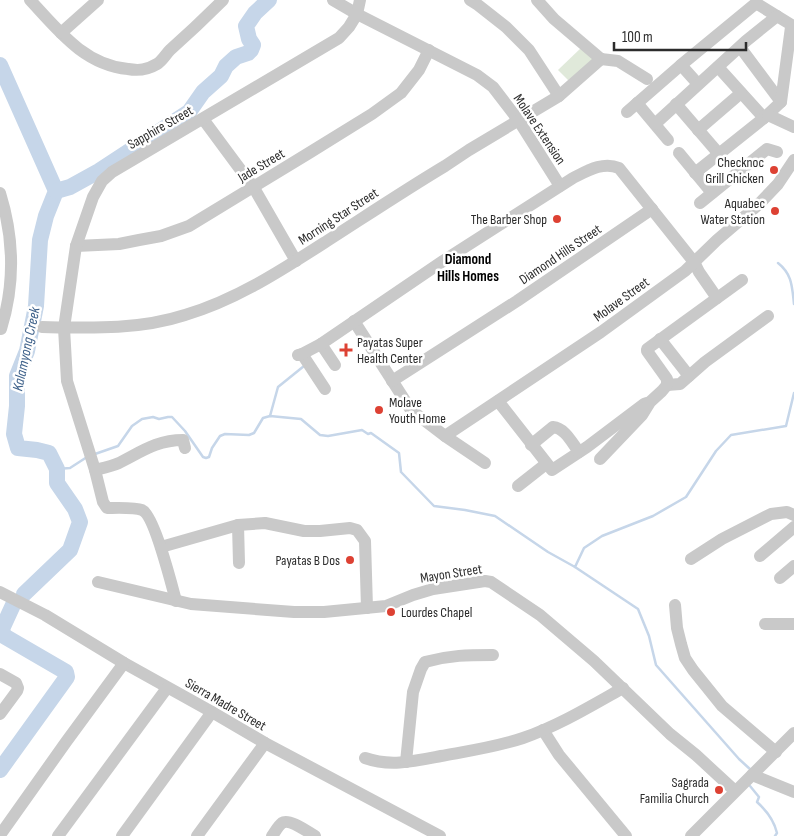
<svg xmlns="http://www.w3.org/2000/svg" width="794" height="836" font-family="'Sofia Sans Condensed',sans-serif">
	<rect width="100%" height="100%" fill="#fff"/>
	<path fill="#e0e9da" d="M582,47L593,59L570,82L558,70Z"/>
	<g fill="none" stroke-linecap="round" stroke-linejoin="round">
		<g stroke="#c6d6e9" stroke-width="2.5">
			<path d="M778,263C792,274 792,286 794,304"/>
			<path d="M270,416L278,387L304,366"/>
			<path d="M95,454L118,446L132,426L142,419L153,417L159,419L168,417H172L185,431L203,457L206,458L209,457L212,448L220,436L225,434L249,435L254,433L263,418L270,416L301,419L320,435L328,436L362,430L368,434L371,433L399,453L401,472L434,506L465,510L495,516L548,552L575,567L584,548L602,536L653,516L686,497L716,451L731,435L786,426L794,393"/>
			<path d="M57,469L70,468L87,457"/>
			<path d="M575,567L638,609L649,636L656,665L739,759L751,770"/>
			<path d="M750,786L759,797L757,802C767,811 774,820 777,833L775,836"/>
		</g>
		<g stroke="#c6d6e9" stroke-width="16">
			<path d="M0,65L56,191L46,216L40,240L36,306L27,351L17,376V406L14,434L18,448L37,450L49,453L57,469V483L75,509L80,522L70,550L24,594"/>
			<path d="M56,191L70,187L99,171L189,112L203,92L221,76L226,66L236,57L248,53L251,50L253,45L249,39L246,26L255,13L269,0"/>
			<path d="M0,770L67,677L66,672L4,636L2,629L13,605"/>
		</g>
		<g stroke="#c9c9c9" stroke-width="12">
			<path d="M30,0C58,30 84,65 128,69C139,71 147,70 157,64C162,61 166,54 170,50C188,34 206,17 223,0"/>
			<path d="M333,0L357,14L477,75L493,87L519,121L560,186"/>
			<path d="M470,0L478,5L506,27L529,50L559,96"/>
			<path d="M537,0L554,19L601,59"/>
			<path d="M61,33L98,0"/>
			<path d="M740,47L781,102"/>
			<path d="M601,59L618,61L647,79"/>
			<path d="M681,65L698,84"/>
			<path d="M718,67L764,118"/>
			<path d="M637,103L668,140"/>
			<path d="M676,104L719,154"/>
			<path d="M627,112L681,65L755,4L759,5L790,24L791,27L781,102L764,118L695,173"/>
			<path d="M768,115L794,127"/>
			<path d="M203,119L254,188L296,261"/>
			<path d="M655,124L746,41L777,16"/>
			<path d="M698,130L741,93"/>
			<path d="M679,153L712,193"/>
			<path d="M0,193C14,238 15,284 1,329"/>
			<path d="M700,203L767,149L777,152"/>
			<path d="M76,246L119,244L139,240L161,236L189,226L309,153L372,114L401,93L419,70L429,50"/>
			<path d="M354,321L411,410L445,436L485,463"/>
			<path d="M42,327C90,328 139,330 185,315C236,300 282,270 327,241C366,216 405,190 445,166L469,150L559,96L601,59"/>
			<path d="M660,339L689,376"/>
			<path d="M321,344L335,365"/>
			<path d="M302,354L325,389"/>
			<path d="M298,355L302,354L321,344L443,261L573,178C587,171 603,161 619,168L694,262L699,272L717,298"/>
			<path d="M392,381L517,301L652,209"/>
			<path d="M667,385L680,384L705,362L768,316"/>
			<path d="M498,401L552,470L587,447L644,404L647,403"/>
			<path d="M445,436L601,332L685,271L717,240L758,205L778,184L794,160"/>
			<path d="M531,445L553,427C565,428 572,443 579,452"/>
			<path d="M600,459L642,415L650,402L662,391L667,385V379L647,351V349L742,280"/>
			<path d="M95,470C103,468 112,466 119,463C141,452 157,440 183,440L185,448"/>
			<path d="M518,486L546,464"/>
			<path d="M238,525L239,563"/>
			<path d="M161,547L238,525L265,523L304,531H320L350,528L357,530L365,541L367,608"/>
			<path d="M760,556L794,527"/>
			<path d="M691,559L722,539L771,514L787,512L794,515"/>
			<path d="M780,578L794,566"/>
			<path d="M98,582L191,604L294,612H324L386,606L413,595L433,589L485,581L491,582L540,615L594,661L670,734L696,755L735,791"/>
			<path d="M0,592L45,615L124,663L212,712L265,743L440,836"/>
			<path d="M176,601C172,586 154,515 142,510C135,507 115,508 107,508L103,502L95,470L67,381L64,328L76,246L93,197L102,181L112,172L339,38L349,27L357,14L360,0"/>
			<path d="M675,605L677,628L681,644L685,658L693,670L722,706L776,752"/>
			<path d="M765,624H794"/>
			<path d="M0,674L16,683L18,688L17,691L0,714"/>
			<path d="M543,730L559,755L626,836"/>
			<path d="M365,758C390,767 415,761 441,756C468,751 496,747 523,738C558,726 591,706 623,688"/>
			<path d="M406,762L413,692L421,669L425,662C450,655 468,655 493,655"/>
			<path d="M752,775L794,792"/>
			<path d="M0,835L66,742L124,663"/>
			<path d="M58,836L167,688"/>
			<path d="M122,836L212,712"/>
			<path d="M197,836L265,743"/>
			<path d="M272,836C275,832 278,826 282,823C289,818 308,832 315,836"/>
			<path d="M691,836L794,733"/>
		</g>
	</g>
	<g fill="#dd4133" stroke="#fff" stroke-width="2">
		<circle cx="774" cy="170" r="5"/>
		<circle cx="775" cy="211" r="5"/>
		<circle cx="557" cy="219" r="5"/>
		<path d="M343.5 342.5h5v5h5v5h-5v5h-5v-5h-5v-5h5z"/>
		<circle cx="379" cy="410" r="5"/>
		<circle cx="350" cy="560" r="5"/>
		<circle cx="391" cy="612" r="5"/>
		<circle cx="719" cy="790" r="5"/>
	</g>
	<g text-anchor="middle" stroke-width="5" stroke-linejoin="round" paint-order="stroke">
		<g font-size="14" fill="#2c2c2c" stroke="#fff">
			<text transform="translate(160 127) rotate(-30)" y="5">Sapphire Street</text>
			<text transform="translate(540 129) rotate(56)" y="5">Molave Extension</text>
			<text transform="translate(261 165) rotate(-31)" y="5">Jade Street</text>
			<text transform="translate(338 216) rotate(-33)" y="5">Morning Star Street</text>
			<text transform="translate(560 254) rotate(-34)" y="5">Diamond Hills Street</text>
			<text transform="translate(621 299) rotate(-36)" y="5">Molave Street</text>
			<text transform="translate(451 573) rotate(-9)" y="5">Mayon Street</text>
			<text transform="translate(226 704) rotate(30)" y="5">Sierra Madre Street</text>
		</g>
		<g font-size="14" fill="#2c2c2c" stroke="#fff" text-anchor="end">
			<text x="764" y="167">Checknoc<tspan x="764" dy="16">Grill Chicken</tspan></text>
			<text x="765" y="208">Aquabec<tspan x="765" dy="16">Water Station</tspan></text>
			<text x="547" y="224">The Barber Shop</text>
			<text x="357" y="347" text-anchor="start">Payatas Super<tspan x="357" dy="16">Health Center</tspan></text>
			<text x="389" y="407" text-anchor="start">Molave<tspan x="389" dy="16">Youth Home</tspan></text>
			<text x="340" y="565">Payatas B Dos</text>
			<text x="401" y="617" text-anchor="start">Lourdes Chapel</text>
			<text x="709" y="787">Sagrada<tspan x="709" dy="16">Familia Church</tspan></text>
		</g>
		<g font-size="15" font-weight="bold" fill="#000" stroke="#fff">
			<text x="468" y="264">Diamond<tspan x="468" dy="17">Hills Homes</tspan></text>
		</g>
		<g font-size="15" font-style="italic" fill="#3e618a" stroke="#fff">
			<text transform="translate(26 349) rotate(-78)" y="5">Kalamyong Creek</text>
		</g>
	</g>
	<path d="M614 42v8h132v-8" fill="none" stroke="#2c2c2c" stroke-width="2.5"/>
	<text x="622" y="42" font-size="15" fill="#2c2c2c" stroke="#ffffff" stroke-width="4" paint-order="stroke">100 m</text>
</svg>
